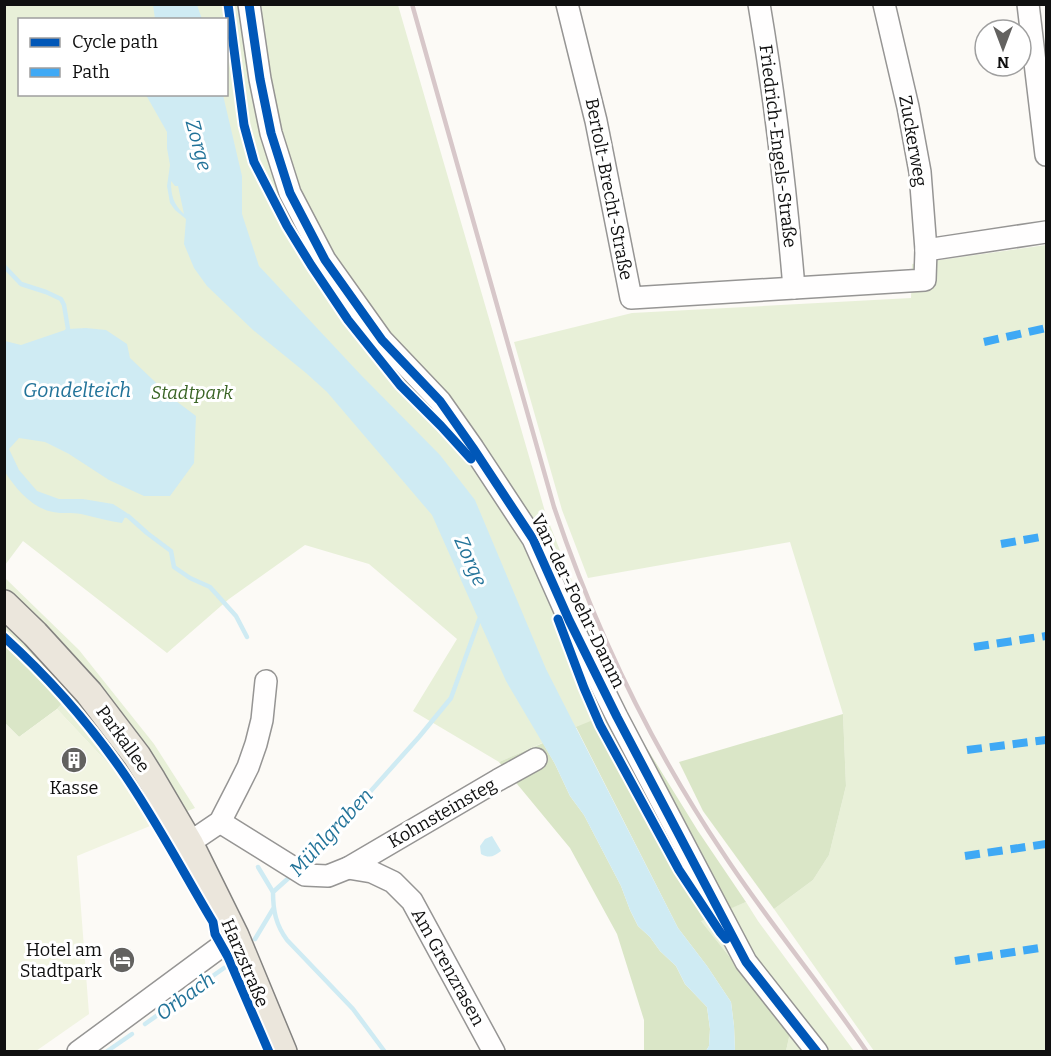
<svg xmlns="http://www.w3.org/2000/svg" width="1051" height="1056" font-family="Bitter,serif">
	<rect width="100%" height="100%" fill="#fcfaf6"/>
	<g fill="#e8f0d8" fill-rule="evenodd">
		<path d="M4,5H398L546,515L622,708L499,762L413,711L457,639L369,564L305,545L229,599L167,653L23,541L5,565ZM20,20H226V94H20Z"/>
		<path d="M1046,245V1051H874L774,909L813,880L829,855L846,786L843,714L790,542L588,578L562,510L514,342L632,313L911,298L912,264Z"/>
		<path d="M4,577L79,650L154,744L195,808L150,826L117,773L57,709L68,696L24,648L5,629Z"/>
		<path d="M746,902L758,921L854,1051H786L790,1033L700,920Z"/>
	</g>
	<g fill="#dae6c7">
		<path d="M4,629L24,648L68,696L57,709L19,737L5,723Z"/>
		<path d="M622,708L698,831L746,902L701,921L790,1033L786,1051H735L734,1026L731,1002L707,966L678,928L576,727Z"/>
		<path d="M843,714L846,786L829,855L813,880L774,909L703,811L679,762Z"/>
		<path d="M543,743L555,764L570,796L584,815L621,886L630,910L638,926L650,937L660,951L676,966L685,984L707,1007L710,1029L709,1046L706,1051H644V1020L617,934L570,848L499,762Z"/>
	</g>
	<path fill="#f1f4e1" d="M57,709L117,773L150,826L77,856L89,1014L36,1051H5V723L19,737Z"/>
	<g fill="#cfebf3" fill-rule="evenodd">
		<path d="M153,5H197L202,19H155Z"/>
		<path d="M146,95H223L242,176V214L259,266L360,374L440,455L475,500L546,669L678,928L707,966L731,1002L734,1026L735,1051H706L709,1046L710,1029L707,1007L685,984L676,966L660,951L650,937L638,926L630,910L621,886L584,815L570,796L555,764L506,681L432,515L327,392L306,373L253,330L207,286L194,268L184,244L186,219L175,210L170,203L167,186L170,165L167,148V132ZM171,181L175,186H178L184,214C173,204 171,195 171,181Z"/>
		<path d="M86,328L106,330L127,344L130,358L172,398L196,416L194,463L170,496H144L109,480L69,454L45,442L19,438L9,449L19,470L37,491L59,499H83L113,504L127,513L122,523C108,521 95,517 81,514C72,512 62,514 53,512C32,508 16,489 5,472V341L21,345L68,329Z"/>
		<path d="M492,836L501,851C494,856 490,859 481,854L480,846L485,839Z"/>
	</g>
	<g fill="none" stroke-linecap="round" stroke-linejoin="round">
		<g stroke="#cfebf3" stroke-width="4.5">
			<path d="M4,266L21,284L46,292L61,299L64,305L68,329L66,333"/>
			<path d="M121,514L128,516L147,533L171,551L174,567L190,578L210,587L236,616L247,637"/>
			<path d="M303,866L327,840L419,737L451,698L479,620L483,615"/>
			<path d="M258,867L273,892"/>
			<path d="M292,875L273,892C273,911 276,925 287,940L353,1009L385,1052"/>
			<path d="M255,939L273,909"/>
			<path d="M145,1024L224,968"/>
			<path d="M106,1052L132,1034"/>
		</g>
		<g stroke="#969594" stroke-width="24">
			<g id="minor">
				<path d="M249,4L260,79L271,133L290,193L325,260L382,340L440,401L473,448L533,539L569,620L617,717L746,962L817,1052"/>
				<path d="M567,4L596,121L631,298L925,280L926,250L920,172L908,107L884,4"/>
				<path d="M759,4C775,98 786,193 794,288"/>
				<path d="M1028,4L1046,155"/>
				<path d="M926,250L1046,232"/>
				<path d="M220,822L305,875L328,876L348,868L498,780L536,759"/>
				<path d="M189,843L220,822L238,787L248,767L256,744L262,720L266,681"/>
				<path d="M348,868L372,872L393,882L412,901L494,1052"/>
				<path d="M78,1052L235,936"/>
			</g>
		</g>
		<g stroke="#848381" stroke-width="30">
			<path id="major" d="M4,604L35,634L89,693L137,756L152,780L189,843L235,936L283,1052"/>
		</g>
		<use href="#minor" stroke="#fffefe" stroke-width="21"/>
		<use href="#major" stroke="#ebe6dc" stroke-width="27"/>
		<path stroke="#d7c7c9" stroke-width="4.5" d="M412,4L554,507C595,629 651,746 723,853C768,922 821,984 867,1052"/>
		<g stroke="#3fa9f5" stroke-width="8" stroke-dasharray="15 8" stroke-linecap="butt">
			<path d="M984,342L1046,328"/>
			<path d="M1001,544L1046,536"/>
			<path d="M974,647L1046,636"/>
			<path d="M967,750L1046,740"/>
			<path d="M965,856L1046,844"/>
			<path d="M955,961L1046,947"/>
		</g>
		<g stroke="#fff" stroke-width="13">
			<g id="cycleway">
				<path d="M228,4L244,125L254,162L287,226L311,265L348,320L400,385L441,426L471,459"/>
				<path d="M249,4L260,79L271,133L290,193L325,260L382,340L440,401L473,448L533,539L569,620L617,717L746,962L817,1052"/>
				<path d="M558,619L584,688L600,725L679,870L720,932L726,939"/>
				<path d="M4,637C47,676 87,721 120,768C154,816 183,872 213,922L215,934L228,957L269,1052"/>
			</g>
		</g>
		<use href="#cycleway" stroke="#0057b8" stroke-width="9"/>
	</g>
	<defs>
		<g id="building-disc" transform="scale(1.35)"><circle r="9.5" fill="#636260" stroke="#fff"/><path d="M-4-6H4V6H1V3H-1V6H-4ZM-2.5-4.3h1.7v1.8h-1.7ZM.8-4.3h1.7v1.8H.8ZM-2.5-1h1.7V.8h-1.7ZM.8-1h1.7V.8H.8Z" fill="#fff"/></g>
		<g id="hotel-disc" transform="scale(1.35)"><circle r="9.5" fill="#636260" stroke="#fff"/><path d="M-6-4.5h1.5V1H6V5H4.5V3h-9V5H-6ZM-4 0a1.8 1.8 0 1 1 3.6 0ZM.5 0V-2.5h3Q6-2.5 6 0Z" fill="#fff"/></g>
	</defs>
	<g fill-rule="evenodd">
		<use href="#building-disc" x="74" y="760"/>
		<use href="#hotel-disc" x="122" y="960"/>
	</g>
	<g text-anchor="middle" stroke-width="6" stroke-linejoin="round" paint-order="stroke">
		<g font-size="18" fill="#101010" stroke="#fff">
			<text transform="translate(913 141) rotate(80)" y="6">Zuckerweg</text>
			<text transform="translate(778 146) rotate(83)" y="6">Friedrich-Engels-Straße</text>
			<text transform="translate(609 189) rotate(79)" y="6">Bertolt-Brecht-Straße</text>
			<text transform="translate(578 601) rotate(64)" y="6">Van-der-Foehr-Damm</text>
			<text transform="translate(123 739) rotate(54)" y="6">Parkallee</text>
			<text transform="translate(442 813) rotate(-30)" y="6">Kohnsteinsteg</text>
			<text transform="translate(245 963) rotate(67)" y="6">Harzstraße</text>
			<text transform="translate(448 967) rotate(61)" y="6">Am Grenzrasen</text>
		</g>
		<g font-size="18" font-style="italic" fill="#396424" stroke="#fff">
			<text x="192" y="399">Stadtpark</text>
		</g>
		<g font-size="18" fill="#101010" stroke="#fff">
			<text x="74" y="794">Kasse</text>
			<text x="102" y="956" text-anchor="end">Hotel am<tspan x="102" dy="21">Stadtpark</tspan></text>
		</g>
		<g font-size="20" font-style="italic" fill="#227399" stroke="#fff">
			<text transform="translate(199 145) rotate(75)" y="7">Zorge</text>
			<text x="77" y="397">Gondelteich</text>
			<text transform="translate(471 561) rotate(66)" y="7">Zorge</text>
			<text transform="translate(331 832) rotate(-47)" y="7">Mühlgraben</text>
			<text transform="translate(185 996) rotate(-36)" y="7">Orbach</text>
		</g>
	</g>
	<rect width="1051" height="1056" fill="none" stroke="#101010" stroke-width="12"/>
	<rect x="18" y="18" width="210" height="78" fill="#ffffff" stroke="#9f9f9f" stroke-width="1.5"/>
	<rect x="30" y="38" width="30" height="9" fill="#0057b8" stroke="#9f9f9f" stroke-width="1.5"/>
	<text x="72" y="48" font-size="18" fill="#101010">Cycle path</text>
	<rect x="30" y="68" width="30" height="9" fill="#3fa9f5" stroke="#9f9f9f" stroke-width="1.5"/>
	<text x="72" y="78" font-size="18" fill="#101010">Path</text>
	<g transform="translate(1003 48) rotate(180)"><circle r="28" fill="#ffffff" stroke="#9f9f9f" stroke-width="1.5"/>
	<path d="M0-4.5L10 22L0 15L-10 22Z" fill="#636260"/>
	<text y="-9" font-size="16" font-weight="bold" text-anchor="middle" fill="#101010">N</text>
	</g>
</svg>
